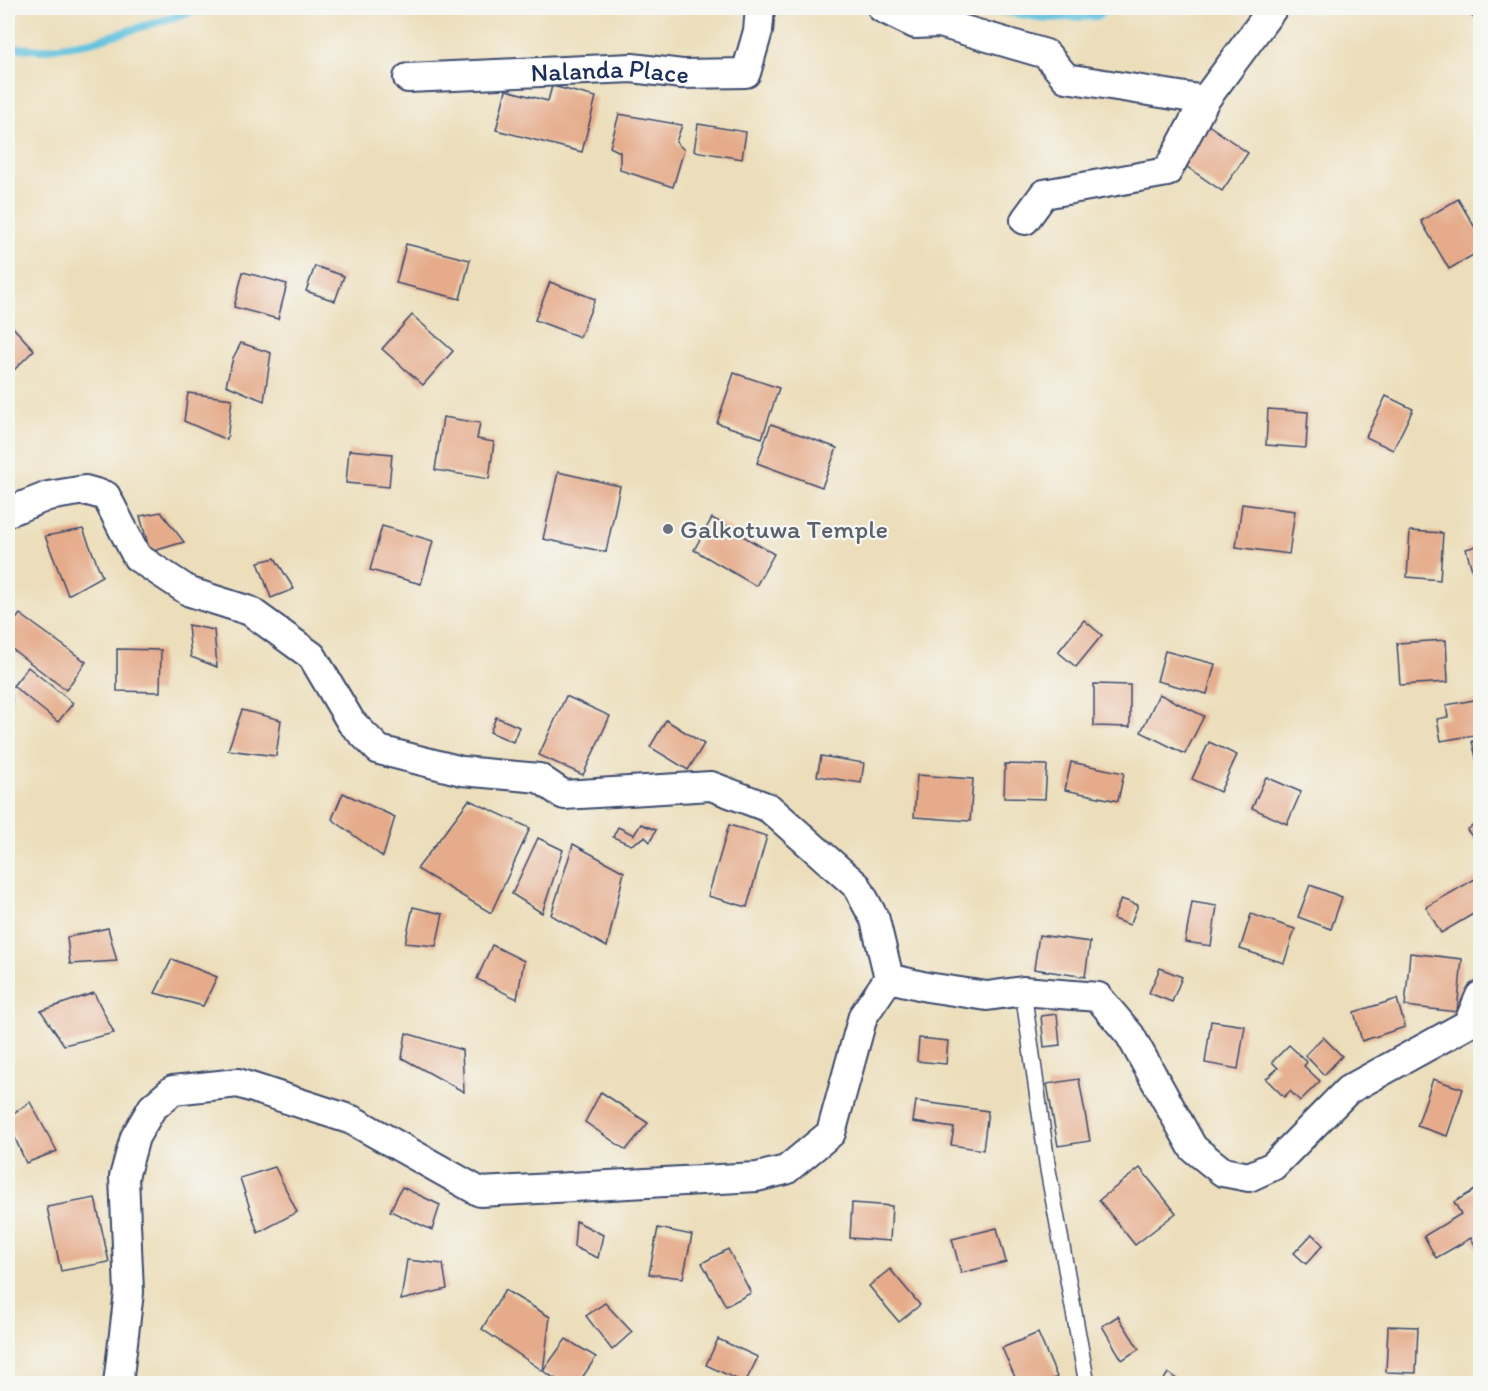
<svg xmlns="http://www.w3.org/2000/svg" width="1488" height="1391" font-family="Itim,sans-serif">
	<rect width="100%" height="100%" fill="#f6f6f2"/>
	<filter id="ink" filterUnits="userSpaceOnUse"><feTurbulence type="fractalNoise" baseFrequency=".0167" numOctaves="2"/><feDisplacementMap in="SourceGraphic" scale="12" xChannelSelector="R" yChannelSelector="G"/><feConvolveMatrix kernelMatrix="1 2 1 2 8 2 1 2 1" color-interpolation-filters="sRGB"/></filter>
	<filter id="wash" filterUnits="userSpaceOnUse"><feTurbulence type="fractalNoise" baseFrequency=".008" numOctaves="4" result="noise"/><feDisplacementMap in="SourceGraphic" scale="24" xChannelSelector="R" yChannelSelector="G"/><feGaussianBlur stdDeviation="1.35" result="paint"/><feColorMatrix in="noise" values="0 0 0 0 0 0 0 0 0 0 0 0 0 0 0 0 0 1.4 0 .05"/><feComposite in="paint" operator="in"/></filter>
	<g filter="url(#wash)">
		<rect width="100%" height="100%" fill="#ecdeba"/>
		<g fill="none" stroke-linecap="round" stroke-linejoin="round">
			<g stroke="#60c2de" stroke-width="8">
				<path d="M980,8L1045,18L1098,16L1106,8"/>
				<path d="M8,47L41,50L91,42L194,11L199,8"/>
			</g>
		</g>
		<g id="blocks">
			<g fill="#e5ab8a">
				<path d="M1464,8H1480V24Z"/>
				<path d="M552,86L596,97L582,152L496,130L506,90L548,101Z"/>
				<path d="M619,114L682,125L676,142L684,150L673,187L620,170V152L610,147Z"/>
				<path d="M698,124L746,132L742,159L694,151Z"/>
				<path d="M1207,124L1248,153L1222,191L1180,162Z"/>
				<path d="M1458,199L1480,236V251L1449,269L1421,221Z"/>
				<path d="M406,244L470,260L460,299L396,283Z"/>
				<path d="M315,266L344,276L335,301L306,291Z"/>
				<path d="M243,272L287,284L278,319L234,307Z"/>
				<path d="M550,282L595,299L580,337L535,320Z"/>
				<path d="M412,315L453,351L423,385L382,349Z"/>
				<path d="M8,322L34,350L8,376Z"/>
				<path d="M241,343L271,353L264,401L226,385L233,358Z"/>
				<path d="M734,373L779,388L762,438L717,423Z"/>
				<path d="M188,393L232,399L227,440L184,421Z"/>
				<path d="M1386,396L1413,409L1393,450L1366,437Z"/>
				<path d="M1268,409L1308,412L1306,448L1266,445Z"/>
				<path d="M443,417L480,423L477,439L494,442L489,479L435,470Z"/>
				<path d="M771,424L837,448L822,487L757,463Z"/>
				<path d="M349,450L392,454L389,487L346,483Z"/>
				<path d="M558,472L620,486L606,552L543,539Z"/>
				<path d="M1242,504L1295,511L1289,554L1236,547Z"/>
				<path d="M161,512L184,542L150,552L140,516Z"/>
				<path d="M712,518L774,554L756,586L694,550Z"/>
				<path d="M382,526L433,541L421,584L370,570Z"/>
				<path d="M83,529L102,576L68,595L45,536Z"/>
				<path d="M1410,531L1443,533L1440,580L1407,577Z"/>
				<path d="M1480,545V598L1466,549Z"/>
				<path d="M275,558L294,589L271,598L258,562Z"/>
				<path d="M20,614L86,662L66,690L8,646V630Z"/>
				<path d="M1084,620L1102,635L1076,667L1058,652Z"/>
				<path d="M188,625L214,630L217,667L191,657Z"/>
				<path d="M1446,640L1448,682L1400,685L1397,643Z"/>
				<path d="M117,649L161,650L160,692L117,691Z"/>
				<path d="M1165,651L1215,664L1207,694L1157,681Z"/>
				<path d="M8,665H9L12,703L8,701Z"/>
				<path d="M28,667L73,703L58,722L13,686Z"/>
				<path d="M1094,684L1130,685V727L1094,726Z"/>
				<path d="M1159,694L1204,716L1185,754L1141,732Z"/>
				<path d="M566,696L610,716L583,775L539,755Z"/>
				<path d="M1480,699V734L1441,741L1437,719L1448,717L1446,705Z"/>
				<path d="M242,710L281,720L276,756L228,750Z"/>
				<path d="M496,717L519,727L513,742L490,732Z"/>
				<path d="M666,720L704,744L688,770L650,747Z"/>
				<path d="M1480,739V774L1472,741Z"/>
				<path d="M1209,742L1237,755L1220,792L1192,779Z"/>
				<path d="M821,756L864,763L861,783L817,776Z"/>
				<path d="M1071,762L1124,773L1118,801L1065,790Z"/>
				<path d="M1005,764L1047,765L1045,799L1004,798Z"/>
				<path d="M917,775L973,779L970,821L914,817Z"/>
				<path d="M1266,777L1301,792L1287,824L1252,808Z"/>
				<path d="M343,793L395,817L383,857L332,819Z"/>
				<path d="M469,800L530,828L491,913L417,869Z"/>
				<path d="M1480,820V846L1467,830Z"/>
				<path d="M641,824L656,830L650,842L645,837L631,845L613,837L618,827L634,835Z"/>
				<path d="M729,825L767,836L747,907L708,896Z"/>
				<path d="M538,838L563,850L542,913L512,894Z"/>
				<path d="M573,844L624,872L607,947L551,915Z"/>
				<path d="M1480,876V910L1441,933L1426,907Z"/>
				<path d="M1310,885L1342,897L1331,929L1298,917Z"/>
				<path d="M1121,899L1138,905L1130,925L1113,919Z"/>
				<path d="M1192,902L1217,906L1211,946L1185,942Z"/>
				<path d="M413,907L443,914L436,946L405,943Z"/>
				<path d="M1251,914L1295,929L1284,963L1240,949Z"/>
				<path d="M108,928L117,961L70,964L67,937Z"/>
				<path d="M1039,935L1090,942L1085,977L1034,969Z"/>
				<path d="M492,945L524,961L517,999L477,979Z"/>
				<path d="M1410,953L1462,959L1457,1012L1405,1006Z"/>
				<path d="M172,959L217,977L203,1006L155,993Z"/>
				<path d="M1160,968L1182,977L1172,1002L1149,993Z"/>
				<path d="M94,993L114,1033L64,1045L41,1011Z"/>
				<path d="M1397,999L1405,1027L1362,1041L1354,1012Z"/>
				<path d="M1057,1014L1060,1045L1044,1047L1041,1016Z"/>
				<path d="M1211,1021L1245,1026L1238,1069L1205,1063Z"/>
				<path d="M406,1033L462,1050L464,1092L402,1058Z"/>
				<path d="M1323,1037L1342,1056L1324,1075L1305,1055Z"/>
				<path d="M919,1038L948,1041L946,1064L917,1061Z"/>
				<path d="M1289,1045L1307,1062L1304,1066L1320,1081L1300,1101L1290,1091L1284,1097L1266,1079L1278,1068L1272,1062Z"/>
				<path d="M1079,1079L1090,1141L1058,1146L1047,1084Z"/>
				<path d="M1433,1079L1463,1089L1447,1136L1417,1126Z"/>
				<path d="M601,1092L648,1123L626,1150L585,1122Z"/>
				<path d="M916,1101L988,1111L983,1150L951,1145L954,1128L913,1122Z"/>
				<path d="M30,1102L57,1151L26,1163L8,1122V1117Z"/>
				<path d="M275,1167L297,1212L258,1233L240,1178Z"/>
				<path d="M1140,1168L1176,1213L1135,1245L1099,1200Z"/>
				<path d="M402,1187L440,1205L432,1230L390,1211Z"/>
				<path d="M1480,1187V1254L1471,1238L1436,1258L1424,1236L1461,1214L1454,1202Z"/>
				<path d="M95,1198L109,1262L61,1271L47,1207Z"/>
				<path d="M852,1203L892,1206L890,1241L850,1238Z"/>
				<path d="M576,1221L603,1235L598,1258L574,1247Z"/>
				<path d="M658,1228L692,1235L683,1278L649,1274Z"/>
				<path d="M997,1228L1006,1262L961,1273L952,1239Z"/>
				<path d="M1312,1234L1323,1245L1306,1264L1294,1253Z"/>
				<path d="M728,1249L751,1293L726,1306L702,1263Z"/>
				<path d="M407,1260L443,1264L447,1289L401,1300Z"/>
				<path d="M890,1269L920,1305L899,1322L869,1286Z"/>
				<path d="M505,1290L550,1317L543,1371L566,1339L596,1357L578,1384H563L543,1371L482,1329Z"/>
				<path d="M605,1303L632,1332L612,1350L586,1316Z"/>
				<path d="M1118,1316L1139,1349L1122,1360L1102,1326Z"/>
				<path d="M1388,1326L1418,1327L1416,1373L1386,1372Z"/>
				<path d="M1038,1333L1057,1377L1042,1384H1018L1002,1348Z"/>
				<path d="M718,1339L758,1357L745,1383L706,1365Z"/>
				<path d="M1168,1373L1184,1384H1161Z"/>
			</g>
		</g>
	</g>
	<g filter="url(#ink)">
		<use href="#blocks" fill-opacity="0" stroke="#3a496c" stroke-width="1.5"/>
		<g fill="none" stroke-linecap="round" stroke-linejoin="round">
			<g stroke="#3a496c" stroke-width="18">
				<path id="lane" d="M1023,991L1048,1170L1087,1384"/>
			</g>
			<g stroke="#3a496c" stroke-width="32">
				<g id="street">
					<path d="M882,8L915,24L940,23L1046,54L1066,78L1205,100"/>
					<path id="s1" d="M408,78L632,68L682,74L746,73L758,31L760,8"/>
					<path d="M1025,220L1044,194L1167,172L1205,100L1273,8"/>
					<path d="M8,512L48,496L85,490L106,496L137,557L190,592L250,611L312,656L351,722L379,750L462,771L539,778L564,795L711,786L769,808L857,886L875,920L889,978"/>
					<path d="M889,978L927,987L987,996L1023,991L1098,997L1130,1035L1193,1148L1223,1172L1249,1177L1273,1166L1348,1090L1468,1024L1480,996"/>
					<path d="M118,1384L129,1292L124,1177L135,1137L152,1108L173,1090L238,1083L352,1120L480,1192L757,1177L786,1170L831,1133L863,1016L889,978"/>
				</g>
			</g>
			<use href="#lane" stroke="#fff" stroke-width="15"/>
			<use href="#street" stroke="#fff" stroke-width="28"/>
		</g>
	</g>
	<circle fill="#6b7280" stroke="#f6f6f2" stroke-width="2" cx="668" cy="529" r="6"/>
	<g text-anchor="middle" stroke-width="4.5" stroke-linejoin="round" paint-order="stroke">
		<g font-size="26" fill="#1b2f5e" stroke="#f6f6f2">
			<text dy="9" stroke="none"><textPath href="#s1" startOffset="202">Nalanda Place</textPath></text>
		</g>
		<g font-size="26" fill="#5b616d" stroke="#f6f6f2" text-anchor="start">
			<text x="680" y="538">Galkotuwa Temple</text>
		</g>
	</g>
	<rect width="1488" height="1391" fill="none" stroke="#f6f6f2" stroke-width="30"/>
</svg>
